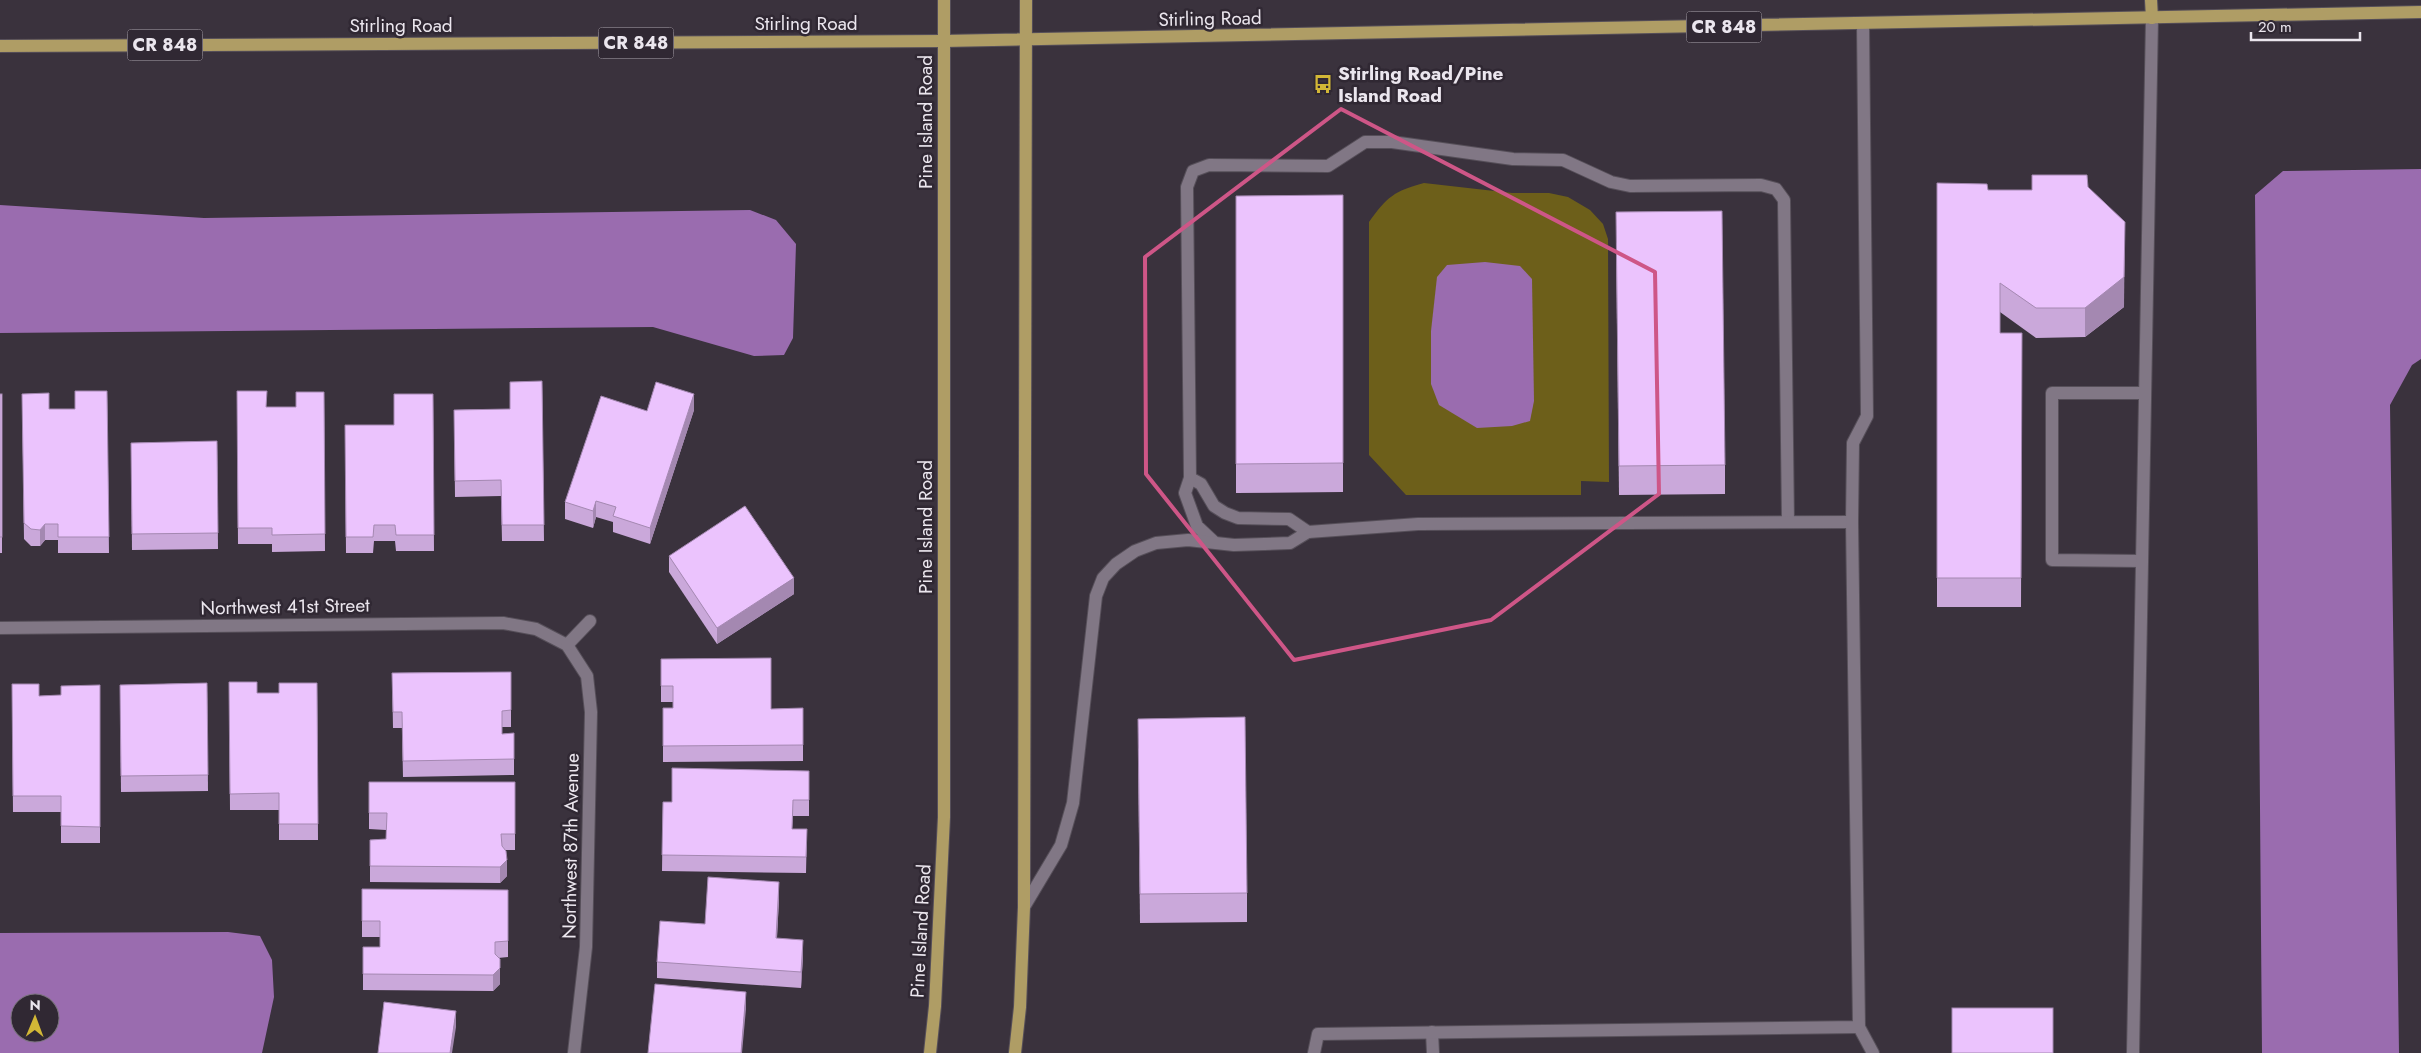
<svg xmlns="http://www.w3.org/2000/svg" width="2421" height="1053" font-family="Jost,sans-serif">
	<rect width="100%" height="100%" fill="#3a323d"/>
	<path fill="#6d5f1a" d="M1424,183L1512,193H1549L1568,197L1590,210L1603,224L1608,239L1609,482L1581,481V495H1406L1369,455V222C1387,197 1394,191 1424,183Z"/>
	<g fill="#9a6caf" fill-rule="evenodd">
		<path d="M2421,169V359L2412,365L2390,405L2399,1053H2262L2255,195L2283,171Z"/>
		<path d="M0,205L204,218L750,210L776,220L796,244L793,338L784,355L754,356L653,327L0,333Z"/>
		<path d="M1485,262L1520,266L1532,279L1534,401L1530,421L1512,426L1477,428L1439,405L1431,384V331L1437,277L1447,265Z"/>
		<path d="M228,932L260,936L272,960L274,997L262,1053H0V933ZM20,1003H50V1033H20Z"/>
	</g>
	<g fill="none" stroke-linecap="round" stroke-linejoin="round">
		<g stroke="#564f59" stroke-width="14">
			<g id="minor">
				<path d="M1190,478L1201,484L1214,506L1225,513L1238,518L1289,519L1308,532"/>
				<path d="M1213,541L1197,526L1185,493L1190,478L1187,187L1193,171L1209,165L1328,166L1365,142H1392L1513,159L1563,160L1611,182L1630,186L1761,185L1776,189L1784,200L1788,522"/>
				<path d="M2142,561L2052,560V393H2144"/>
				<path d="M0,628L503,623L536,629L567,645L587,676L591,712L586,947L574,1053"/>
				<path d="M567,645L590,621"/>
				<path d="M1024,907L1061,845L1073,803L1096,596L1103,578L1116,564L1135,551L1156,543L1188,540L1234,545L1290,543L1308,532L1418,524L1852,522"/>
				<path d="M1859,1027L1873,1053"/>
				<path d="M1432,1032L1433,1053"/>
				<path d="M1314,1053L1318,1034L1859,1027L1852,522L1853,443L1867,416L1863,24"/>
				<path d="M2133,1053L2152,18"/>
			</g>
		</g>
		<g stroke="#564f59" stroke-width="14">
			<g id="major">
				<path d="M2151,0L2152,18"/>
				<path d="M0,46L943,41L2421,12"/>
				<path d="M930,1053L935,1006L944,817V0"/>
				<path d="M1015,1053L1020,1007L1024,907L1026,0"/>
			</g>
		</g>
		<use href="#minor" stroke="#817785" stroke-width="12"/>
		<use href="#major" stroke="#af9d65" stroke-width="12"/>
	</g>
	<g fill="#caa8da">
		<path d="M1937,183L1988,190H2032L2088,187L2124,307L2085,337L2036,338L2000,312V333H2022L2021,607H1937Z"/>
		<path d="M1343,195V492L1236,493V196Z"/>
		<path d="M1616,242L1725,465V494L1619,495Z"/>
		<path d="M542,381L544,541H502L501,496L455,497L454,410L510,409Z"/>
		<path d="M107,391L109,553H58V540H45L40,546H31L24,539L22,394L49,409H75Z"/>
		<path d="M237,391L267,407H296L324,392L325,551L272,552V544H238Z"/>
		<rect x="0" y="394" width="2" height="159"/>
		<path d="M433,394L434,551H396L395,541H374L373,553H346L345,425H394Z"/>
		<path d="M694,410L650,544L613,532V522L596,517L593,528L565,519V502L647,411Z"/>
		<path d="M217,441L218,549L132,550L131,443Z"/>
		<path d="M669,556L794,594L717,644L669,572Z"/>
		<path d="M661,659L771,709L803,708V761L663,762V708H673V702H661Z"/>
		<path d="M511,672V727H502V734L514,733V775L403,777L402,728H393L392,673Z"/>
		<path d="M229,682L257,693H279L317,683L318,840H279V810H230Z"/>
		<path d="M207,683L208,791L121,792L120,685Z"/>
		<path d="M12,684L39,696L61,695L100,685V843H61V812H13Z"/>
		<path d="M1138,748L1247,893V922L1140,923Z"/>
		<path d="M809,771V816H793L792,829H807L806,873L662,871L663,802H672Z"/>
		<path d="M369,782H515V850H505L507,876L500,883L370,882V840L386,839V830L369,829Z"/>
		<path d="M362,889L508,890V957L498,958L500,984L493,991L363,990V947H380V937H362Z"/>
		<path d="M779,899L777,938L803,956L801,988L657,978V962L705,924Z"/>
	</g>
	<g fill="#a488b1">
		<path d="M2125,222L2124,307L2085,337V308Z"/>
		<path d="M694,394V410L650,544V528Z"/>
		<path d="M596,501V517L593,528V511Z"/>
		<path d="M45,524V540L40,546V530Z"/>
		<path d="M794,578V594L717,644V628Z"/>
		<path d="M507,860V876L500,883V867Z"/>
		<path d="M779,882V899L776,954V938Z"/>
		<path d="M803,940V956L801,988V972Z"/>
		<path d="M500,968V984L493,991V975Z"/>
		<path d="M746,992V1009L742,1053H741Z"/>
		<path d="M456,1011V1027L452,1053H450Z"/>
	</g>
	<g fill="#ebc3fd" stroke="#a488b1">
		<path d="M2032,175H2087L2088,187L2125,222L2124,277L2085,308H2036L2000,283V333H2022L2021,578H1937V183L1987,184L1988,190H2032Z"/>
		<path d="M1343,195V463L1236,464V196Z"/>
		<path d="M1722,211L1725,465L1619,466L1616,212Z"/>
		<path d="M542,381L544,525H502L501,480L455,481L454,410L510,409V382Z"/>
		<path d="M656,382L694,394L650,528L613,516L616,507L596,501L593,511L565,502L601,396L647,411Z"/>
		<path d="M75,391H107L109,537H58V524H45L40,530L31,529L24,523L22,394L49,393V409H75Z"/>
		<path d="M237,391H267L266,407H296V392H324L325,534L272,535V528H238Z"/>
		<rect x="0" y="394" width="2" height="143"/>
		<path d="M394,394H433L434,535H396L395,525H374L373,537H346L345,425H394Z"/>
		<path d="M217,441L218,533L132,534L131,443Z"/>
		<path d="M745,506L794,578L717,628L669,556Z"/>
		<path d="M771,658V709L803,708V745L663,746V708H673V686H661V659Z"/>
		<path d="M511,672V710L502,711V734L514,733V759L403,761L402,712H393L392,673Z"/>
		<path d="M229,682H257V693H279V683H317L318,824H279V793L230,794Z"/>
		<path d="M207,683L208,775L121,776L120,685Z"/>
		<path d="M12,684H39V696L61,695V686L100,685V827L61,826V796H13Z"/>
		<path d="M1245,717L1247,893L1140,894L1138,719Z"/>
		<path d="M672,768L809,771V800H793L792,829H807L806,857L662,855L663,802H672Z"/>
		<path d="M369,782H515V834H501L502,846L506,851L507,860L500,867L370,866V840L386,839L387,813H369Z"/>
		<path d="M708,877L779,882L776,938L803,940L801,972L657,962L660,921L705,924Z"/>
		<path d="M362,889L508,890V941L495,942V954L500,959V968L493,975L363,974V947H380V921H362Z"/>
		<path d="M655,984L746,992L741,1053H648Z"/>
		<path d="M384,1002L456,1011L450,1053H378Z"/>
		<rect x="1952" y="1008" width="101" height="45"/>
	</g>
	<path fill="none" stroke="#ce5687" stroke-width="4" stroke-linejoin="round" d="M1341,109L1655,272L1659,494L1491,620L1294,660L1146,474L1145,257Z"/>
	<defs>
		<g id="bus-bare" transform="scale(1.5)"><path d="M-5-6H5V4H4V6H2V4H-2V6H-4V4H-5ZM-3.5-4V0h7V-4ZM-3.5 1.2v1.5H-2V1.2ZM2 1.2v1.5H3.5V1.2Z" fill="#d2b736" stroke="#302833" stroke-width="2.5" paint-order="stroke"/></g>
	</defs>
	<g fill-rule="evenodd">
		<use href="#bus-bare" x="1323" y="84"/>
	</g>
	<g text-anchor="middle" stroke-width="5" stroke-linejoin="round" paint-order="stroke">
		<g fill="#302833" stroke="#b3adb6" stroke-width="1">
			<rect x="1686.5" y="11.5" width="75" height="31" rx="4"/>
			<rect x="598.5" y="27.5" width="75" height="31" rx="4"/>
			<rect x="127.5" y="29.5" width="75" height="31" rx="4"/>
		</g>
		<g font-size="18" font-weight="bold" fill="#ebe6ee">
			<text x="1724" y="33">CR 848</text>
			<text x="636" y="49">CR 848</text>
			<text x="165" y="51">CR 848</text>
		</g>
		<g font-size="19" fill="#ebe6ee" stroke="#302833">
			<text transform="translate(1210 18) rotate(-1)" y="7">Stirling Road</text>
			<text x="806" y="30">Stirling Road</text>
			<text x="401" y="32">Stirling Road</text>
			<text transform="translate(925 122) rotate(-90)" y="7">Pine Island Road</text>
			<text transform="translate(925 527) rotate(-90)" y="7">Pine Island Road</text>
			<text transform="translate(285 606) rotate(-1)" y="7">Northwest 41st Street</text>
			<text transform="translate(570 846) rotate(-89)" y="7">Northwest 87th Avenue</text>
			<text transform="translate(920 931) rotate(-87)" y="7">Pine Island Road</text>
		</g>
		<g font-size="19" font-weight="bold" fill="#ebe6ee" stroke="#302833" text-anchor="start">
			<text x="1338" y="80">Stirling Road/Pine<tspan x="1338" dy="22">Island Road</tspan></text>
		</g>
	</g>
	<g transform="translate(35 1018) rotate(1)"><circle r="24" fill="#302833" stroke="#7b747e"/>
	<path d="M0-4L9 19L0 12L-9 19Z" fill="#d2b736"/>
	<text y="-8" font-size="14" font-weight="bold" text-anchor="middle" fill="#ebe6ee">N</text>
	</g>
	<path d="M2251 32v8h109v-8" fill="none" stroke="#ebe6ee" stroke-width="2.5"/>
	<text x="2258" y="32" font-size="15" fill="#ebe6ee" stroke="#302833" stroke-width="4" paint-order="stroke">20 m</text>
</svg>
